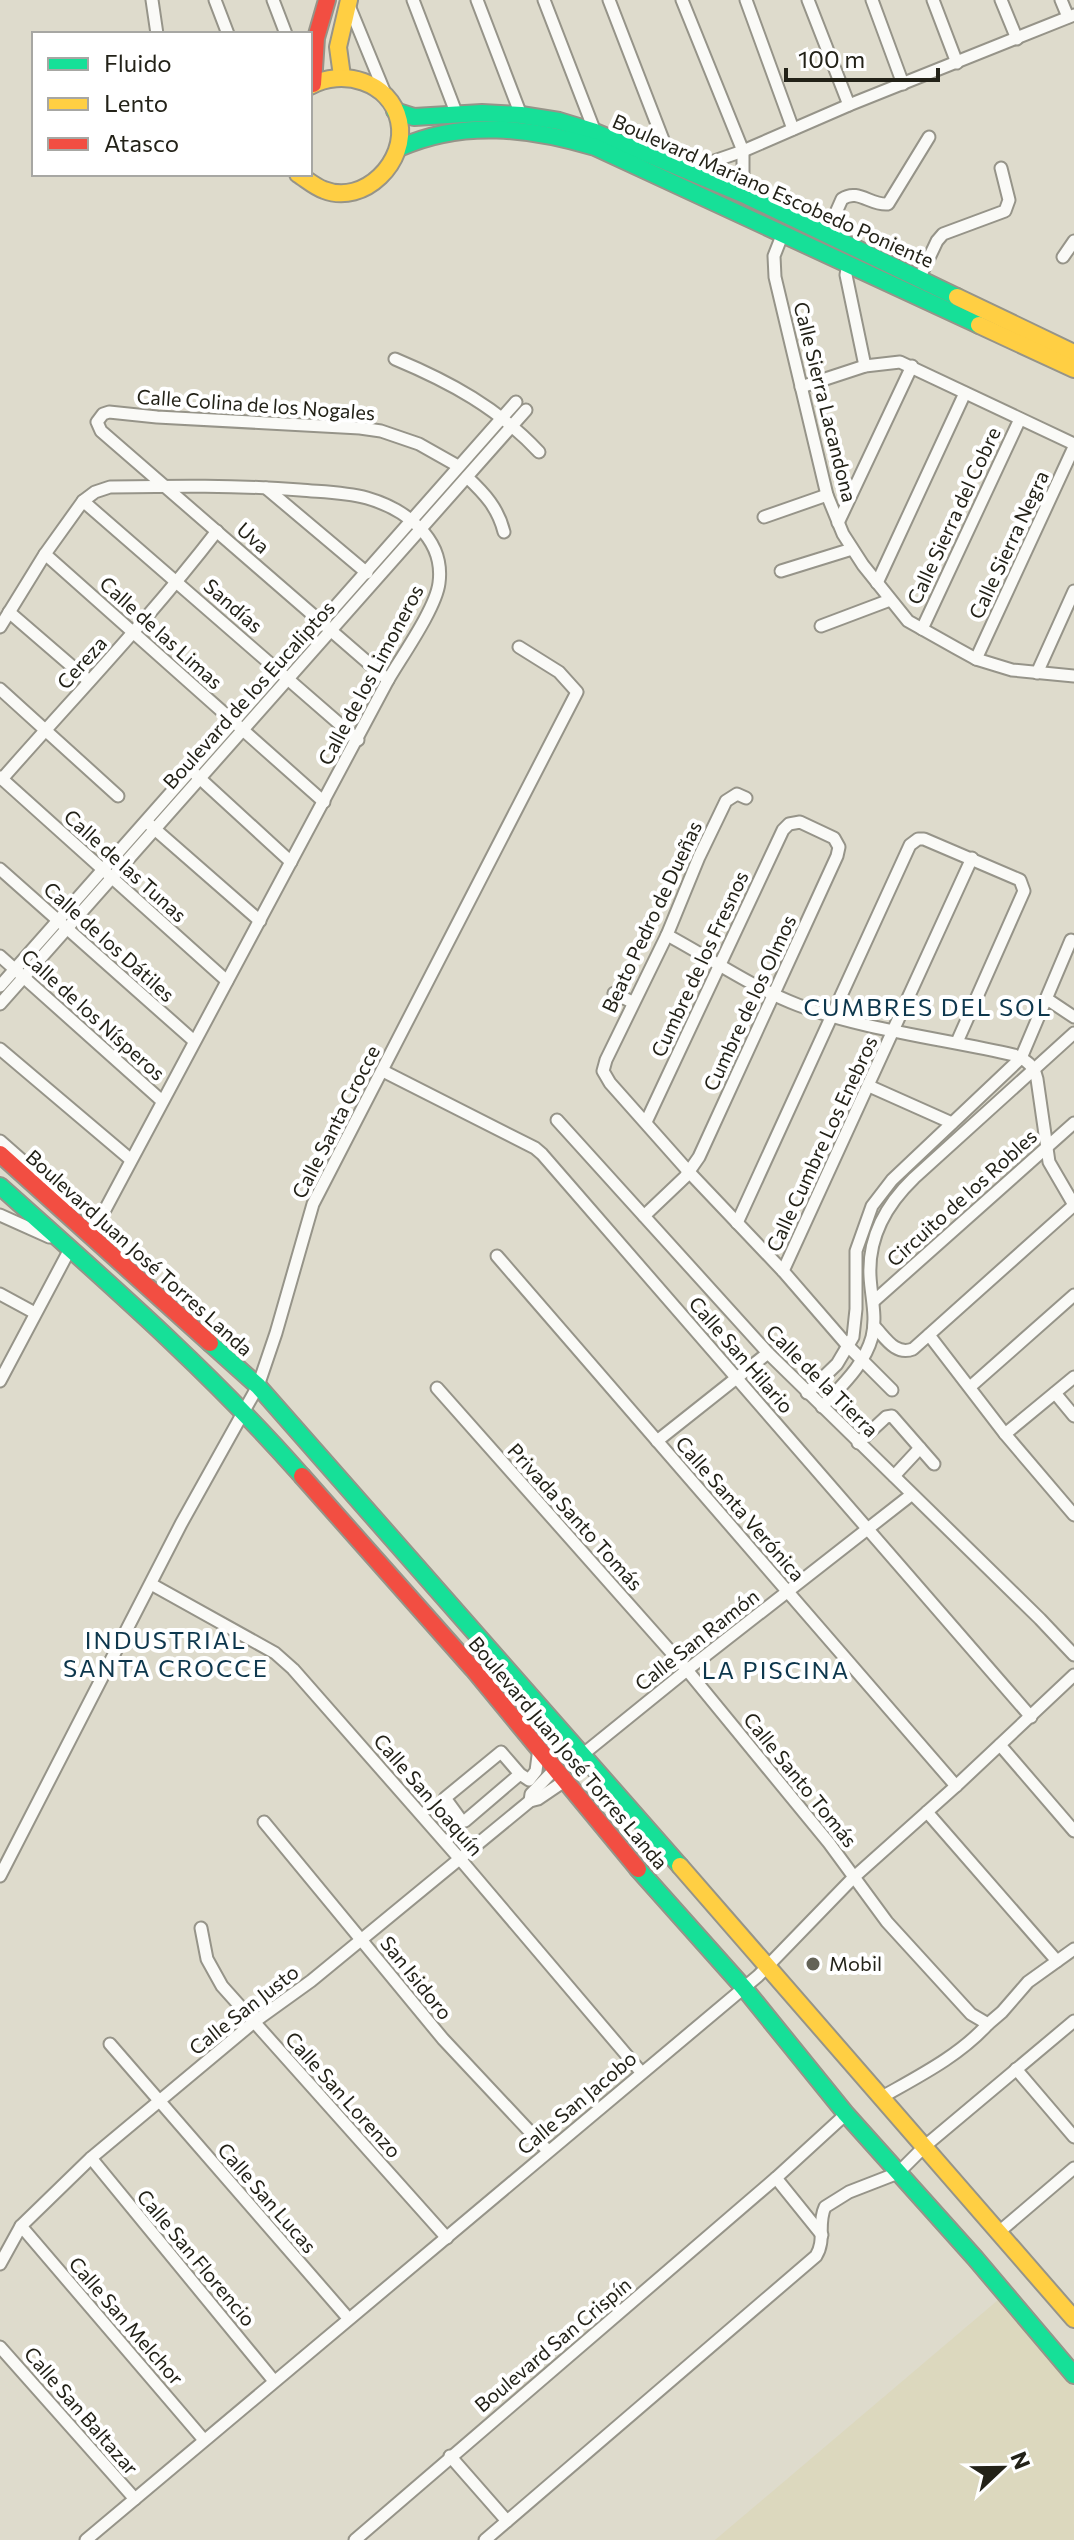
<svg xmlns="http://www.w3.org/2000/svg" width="1074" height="2540" font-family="Commissioner,sans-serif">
	<rect width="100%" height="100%" fill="#dedbcc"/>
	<path fill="#dcd8be" d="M998,2300L1074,2388V2540H715Z"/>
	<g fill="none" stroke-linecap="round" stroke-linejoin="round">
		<g stroke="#969489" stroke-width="15">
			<g id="street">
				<path d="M152,0L157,34"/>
				<path d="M215,0L228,34"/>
				<path d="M273,0L286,34"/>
				<path d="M413,0L457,115"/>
				<path d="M477,0L521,115"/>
				<path d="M544,0L595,132"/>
				<path d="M609,0L672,163"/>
				<path d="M682,0L743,151V174L747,196"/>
				<path d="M746,0L793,129"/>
				<path d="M808,0L849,105"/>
				<path d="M872,0L903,84"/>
				<path d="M933,0L957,63"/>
				<path d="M1001,0L1017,39"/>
				<path d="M1061,0L1068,17"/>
				<path d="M348,3L387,98"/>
				<path d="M685,171L743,151L849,105L1074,15"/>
				<path d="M783,233L774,256L775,277L827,495L843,534L863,565L908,621L956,648L976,659L1012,670L1074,676"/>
				<path d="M826,235L842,199C858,188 871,206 888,204L929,137"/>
				<path d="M1063,257L1074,241"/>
				<path d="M848,263L846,275L865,366"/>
				<path d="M919,279L937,241L943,234L1005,211L1009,200L1001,168"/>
				<path d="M395,359C450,382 498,408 539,452"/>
				<path d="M801,387L865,366L900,362L1074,444"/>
				<path d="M467,477C485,494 498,508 504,532"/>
				<path d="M266,488L367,573"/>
				<path d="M83,501L358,740"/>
				<path d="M764,517L827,495"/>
				<path d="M838,523L912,366"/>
				<path d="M45,554L324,802"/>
				<path d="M781,571L852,549"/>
				<path d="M877,583L965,393"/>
				<path d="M9,612L89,681"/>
				<path d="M821,626L890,600"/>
				<path d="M0,627L45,554L83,501L95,492L110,487C173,486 237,485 300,490C322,492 345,492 367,498C405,509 445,538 439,583C436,608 402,656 388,680L91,1236"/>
				<path d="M922,629L1020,419"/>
				<path d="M976,659L1074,447"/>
				<path d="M1037,673L1074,591"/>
				<path d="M388,680L101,431L97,422L103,414L109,412L157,417L360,428L381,431L419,444L458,466"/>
				<path d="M0,689L118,796"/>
				<path d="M194,773L291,862"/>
				<path d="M0,777L227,981"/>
				<path d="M2,779C74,697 150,618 217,531"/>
				<path d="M746,798L737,794L726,801L699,857L667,935L606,1060L603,1071L610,1083L689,1172L783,1271L848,1346L892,1390"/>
				<path d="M149,824L260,921"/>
				<path d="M0,869L194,1041"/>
				<path d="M667,935C710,958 753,988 798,1005C864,1030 945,1039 1014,1055C1027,1060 1034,1066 1037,1079L1049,1162L1074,1205"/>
				<path d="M0,956L162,1101"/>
				<path d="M0,986L516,402"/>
				<path d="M614,993L632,1002"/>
				<path d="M1047,999L1074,1017"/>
				<path d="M0,1004L526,410"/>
				<path d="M0,1049L130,1159"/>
				<path d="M383,1071L535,1148L542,1154L1031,1717"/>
				<path d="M869,1086L952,1123"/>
				<path d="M557,1120L768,1353L1040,1619L1074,1655"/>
				<path d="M0,1141L58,1192L66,1210"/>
				<path d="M0,1215L49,1237"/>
				<path d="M644,1216L685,1177L699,1157L837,856L839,847L834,838L800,822L789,824L783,830L646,1122"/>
				<path d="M737,1223L910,845L918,839H924L1020,880L1024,891L957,1042"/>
				<path d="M497,1256L956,1786"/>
				<path d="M783,1271L972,858"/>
				<path d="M0,1294L35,1313"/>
				<path d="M874,1301L1074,1123"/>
				<path d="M874,1326C885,1337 895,1356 913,1349L1074,1205"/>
				<path d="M929,1335L1005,1434L1074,1515"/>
				<path d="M0,1381L70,1249"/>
				<path d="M970,1387L1074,1295"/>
				<path d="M437,1388L687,1670L829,1843L887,1922L971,2014L988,2024L1002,2012L1028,1982L1074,1949"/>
				<path d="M807,1393L837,1364L853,1337L856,1309V1251L872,1206L892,1180L1021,1058L1071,940"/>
				<path d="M1055,1393L1074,1416"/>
				<path d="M822,1407C841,1386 864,1366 872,1337C877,1316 871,1297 870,1276C868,1237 887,1204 914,1178L1074,1033"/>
				<path d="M1005,1434L1074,1377"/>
				<path d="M657,1441L768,1353"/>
				<path d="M858,1443L886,1417L892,1416L934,1464"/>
				<path d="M894,1476L920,1448"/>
				<path d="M151,1584L275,1653L293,1669L460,1859L641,2072"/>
				<path d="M1000,1745L1074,1831"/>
				<path d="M582,1755L687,1670L911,1495"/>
				<path d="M520,1774L465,1821L461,1820L445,1798L501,1752L520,1774L529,1780L536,1771L539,1748"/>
				<path d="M530,1801L531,1794L556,1768"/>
				<path d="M927,1812L1057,1961"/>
				<path d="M264,1822L443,2039L548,2151"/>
				<path d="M0,1876L181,1524L258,1386L276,1333L313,1204L577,692L559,672L519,647"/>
				<path d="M201,1928L207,1959L222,1986L447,2238"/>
				<path d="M110,2044L348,2318"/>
				<path d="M1016,2069L1074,2137"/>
				<path d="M882,2097C919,2076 959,2056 988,2024"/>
				<path d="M91,2158L274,2381"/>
				<path d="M776,2178L822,2235"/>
				<path d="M21,2226L204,2440"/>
				<path d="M999,2232L1074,2168"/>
				<path d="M0,2264L21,2226L91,2158L254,2022L311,1981L530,1801L538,1799L566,1780"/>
				<path d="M0,2347L135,2499"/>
				<path d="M450,2456L507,2521"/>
				<path d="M86,2540L758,1976L853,1878L956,1786L1074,1675"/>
				<path d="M355,2540L776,2178L846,2114"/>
				<path d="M485,2540L816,2256C826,2240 817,2224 825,2207L849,2192L898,2173L925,2146L1074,2021"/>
			</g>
		</g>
		<g stroke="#969489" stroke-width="20">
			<g id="fast">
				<path d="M395,111L414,117L482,113L521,115L559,121L595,132L747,196L957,297"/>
				<path d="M399,148C463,119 530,128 595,147L979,325"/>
				<path d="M0,1186C104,1279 210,1371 302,1476"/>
				<path d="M210,1343L258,1386L680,1866"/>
				<path d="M638,1869L744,1988L846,2114L975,2258L1074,2375"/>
			</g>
		</g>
		<g stroke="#969489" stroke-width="20">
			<g id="slow">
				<path d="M342,76L338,47L349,0"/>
				<path d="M298,174C306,179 315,187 324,190C364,206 408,161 399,121C390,81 342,68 310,86"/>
				<path d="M957,297L1074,353"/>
				<path d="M979,325L1074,369"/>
				<path d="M680,1866L1074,2319"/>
			</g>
		</g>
		<g stroke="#969489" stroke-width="20">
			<g id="jam">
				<path d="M313,84L316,38L327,0"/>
				<path d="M0,1154L210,1343"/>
				<path d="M302,1476L473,1669L638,1869"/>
			</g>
		</g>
		<use href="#street" stroke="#fafaf7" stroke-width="11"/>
		<use href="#fast" stroke="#16e098" stroke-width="16"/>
		<use href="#slow" stroke="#ffcf43" stroke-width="16"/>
		<use href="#jam" stroke="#f24e42" stroke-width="16"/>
	</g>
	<circle fill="#646357" stroke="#fff" stroke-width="3" cx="813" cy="1964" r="8"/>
	<g text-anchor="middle" stroke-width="8" stroke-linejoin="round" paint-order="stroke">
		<g font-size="20" fill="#232218" stroke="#fff">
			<text transform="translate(773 191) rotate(24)" y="7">Boulevard Mariano Escobedo Poniente</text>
			<text transform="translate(825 402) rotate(76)" y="7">Calle Sierra Lacandona</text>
			<text transform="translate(256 405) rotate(4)" y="7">Calle Colina de los Nogales</text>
			<text transform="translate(954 516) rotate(-65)" y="7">Calle Sierra del Cobre</text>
			<text transform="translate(253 538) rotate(41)" y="7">Uva</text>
			<text transform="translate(1009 545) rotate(-65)" y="7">Calle Sierra Negra</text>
			<text transform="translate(233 606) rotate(41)" y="7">Sandías</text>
			<text transform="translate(161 633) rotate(42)" y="7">Calle de las Limas</text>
			<text transform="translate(82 663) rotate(-48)" y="7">Cereza</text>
			<text transform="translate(371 675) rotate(-62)" y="7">Calle de los Limoneros</text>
			<text transform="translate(249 695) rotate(-48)" y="7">Boulevard de los Eucaliptos</text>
			<text transform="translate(125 866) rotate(42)" y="7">Calle de las Tunas</text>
			<text transform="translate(652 917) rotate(-65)" y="7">Beato Pedro de Dueñas</text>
			<text transform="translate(109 942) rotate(42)" y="7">Calle de los Dátiles</text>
			<text transform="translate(700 964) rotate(-65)" y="7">Cumbre de los Fresnos</text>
			<text transform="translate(750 1003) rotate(-65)" y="7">Cumbre de los Olmos</text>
			<text transform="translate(93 1015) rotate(42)" y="7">Calle de los Nísperos</text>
			<text transform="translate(336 1122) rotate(-63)" y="7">Calle Santa Crocce</text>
			<text transform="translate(822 1144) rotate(-65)" y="7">Calle Cumbre Los Enebros</text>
			<text transform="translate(962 1198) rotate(-42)" y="7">Circuito de los Robles</text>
			<text transform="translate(139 1253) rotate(42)" y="7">Boulevard Juan José Torres Landa</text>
			<text transform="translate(741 1355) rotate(49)" y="7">Calle San Hilario</text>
			<text transform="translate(822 1381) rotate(45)" y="7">Calle de la Tierra</text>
			<text transform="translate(740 1509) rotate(49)" y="7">Calle Santa Verónica</text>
			<text transform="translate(575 1517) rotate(48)" y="7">Privada Santo Tomás</text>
			<text transform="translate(697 1640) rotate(-38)" y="7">Calle San Ramón</text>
			<text transform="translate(568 1753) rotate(50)" y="7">Boulevard Juan José Torres Landa</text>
			<text transform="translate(800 1780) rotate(51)" y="7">Calle Santo Tomás</text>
			<text transform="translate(428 1795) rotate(49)" y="7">Calle San Joaquín</text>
			<text transform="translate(416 1978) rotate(51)" y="7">San Isidoro</text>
			<text transform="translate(244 2010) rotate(-38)" y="7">Calle San Justo</text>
			<text transform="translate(343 2095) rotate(48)" y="7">Calle San Lorenzo</text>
			<text transform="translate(577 2103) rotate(-40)" y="7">Calle San Jacobo</text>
			<text transform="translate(267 2198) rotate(49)" y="7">Calle San Lucas</text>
			<text transform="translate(196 2258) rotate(50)" y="7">Calle San Florencio</text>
			<text transform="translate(126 2321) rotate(49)" y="7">Calle San Melchor</text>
			<text transform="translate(553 2345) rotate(-40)" y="7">Boulevard San Crispín</text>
			<text transform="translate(81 2411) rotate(49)" y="7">Calle San Baltazar</text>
		</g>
		<g font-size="20" fill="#232218" stroke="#fff" text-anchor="start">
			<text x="829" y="1971">Mobil</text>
		</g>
		<g font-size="24" letter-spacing="2" fill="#0d374d" stroke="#fff">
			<text x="928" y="1016">CUMBRES DEL SOL</text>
			<text x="166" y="1649">INDUSTRIAL<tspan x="166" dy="28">SANTA CROCCE</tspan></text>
			<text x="776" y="1679">LA PISCINA</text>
		</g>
	</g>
	<rect x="32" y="32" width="280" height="144" fill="#ffffff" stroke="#a7a7a3" stroke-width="2"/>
	<rect x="48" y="58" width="40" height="12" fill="#16e098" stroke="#a7a7a3" stroke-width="2"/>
	<text x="104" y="72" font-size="24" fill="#232218">Fluido</text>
	<rect x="48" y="98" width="40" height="12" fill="#ffcf43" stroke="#a7a7a3" stroke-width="2"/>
	<text x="104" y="112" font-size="24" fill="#232218">Lento</text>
	<rect x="48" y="138" width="40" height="12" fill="#f24e42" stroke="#a7a7a3" stroke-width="2"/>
	<text x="104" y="152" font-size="24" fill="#232218">Atasco</text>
	<g transform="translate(1002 2468) rotate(68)" stroke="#ffffff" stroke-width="6" paint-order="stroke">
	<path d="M0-6L14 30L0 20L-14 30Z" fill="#232218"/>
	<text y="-12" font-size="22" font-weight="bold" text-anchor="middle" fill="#232218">N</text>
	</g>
	<path d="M786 68v12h152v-12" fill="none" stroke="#232218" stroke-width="4"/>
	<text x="798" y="68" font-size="24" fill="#232218" stroke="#ffffff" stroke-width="6" paint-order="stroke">100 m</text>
</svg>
